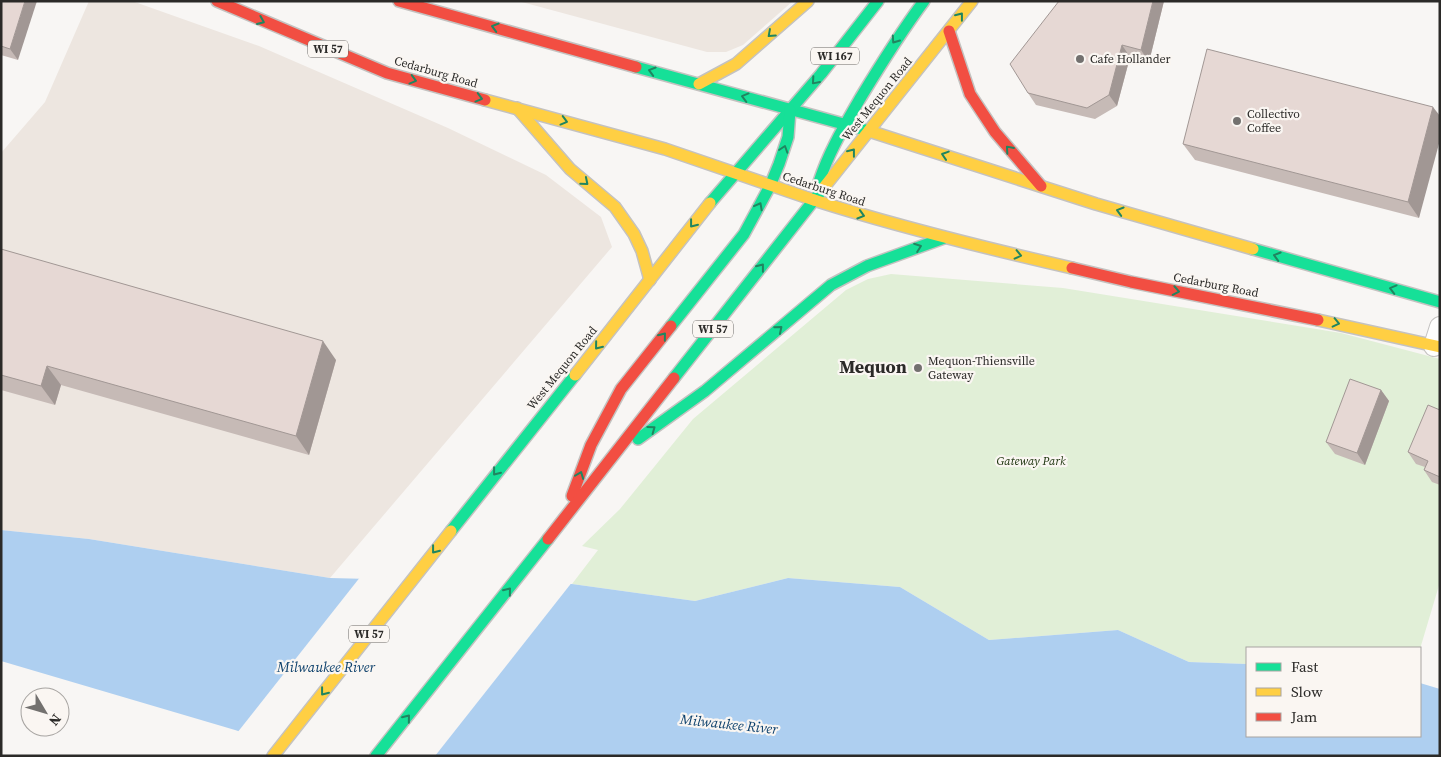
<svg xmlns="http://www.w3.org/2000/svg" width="1441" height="757" font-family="'Source Serif 4',serif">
	<rect width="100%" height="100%" fill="#f8f6f4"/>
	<g fill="#ede6e0">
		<path d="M89,1H132L259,46L448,128L546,175L601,217L612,247L330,578L89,539L1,530V153L45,102Z"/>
		<path d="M518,1H793L743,45L726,52H707Z"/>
	</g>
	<path fill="#e1efd7" d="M891,274L1063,288L1341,333L1440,359V582L1420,649L1247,648V664L1189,662L1118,630L989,640L900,587L788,578L695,601L572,584L598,550L582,546L620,509L693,419L846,290L868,279Z"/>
	<path fill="#aecff0" d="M1,530L89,539L330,578L572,584L695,601L788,578L900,587L989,640L1118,630L1189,662L1247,664V736H1420V683L1440,689V756H312L235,730L1,661Z"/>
	<path fill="#f8f6f4" d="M361,576L573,581L435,756H304L237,733Z"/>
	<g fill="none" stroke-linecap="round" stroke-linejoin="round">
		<g stroke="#c4c2c0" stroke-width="22">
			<path id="lane" d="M1434,346L1440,327"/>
		</g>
		<g stroke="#c4c2c0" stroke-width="14">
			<g id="fast">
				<path d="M636,67L869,131"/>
				<path d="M819,182C829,151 845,125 861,97C881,64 901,32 924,1"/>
				<path d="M710,203L821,74L878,1"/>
				<path d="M1253,249L1440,302"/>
				<path d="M671,326L744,234L770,186L779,164L788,137L790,110"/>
				<path d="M674,378L825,186"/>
				<path d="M638,439L705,391L831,285L867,266L944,238"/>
				<path d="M451,531L575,375"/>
				<path d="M376,756L548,539"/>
			</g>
		</g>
		<g stroke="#c4c2c0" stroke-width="14">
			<g id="slow">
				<path d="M699,84L736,64L808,1"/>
				<path d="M485,100L665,149L814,200"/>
				<path d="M517,108L570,169L615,207L634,234L642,251L650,280"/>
				<path d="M869,131L1096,204L1253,249"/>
				<path d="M825,186L972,1"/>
				<path d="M814,200C899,227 985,248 1072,268"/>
				<path d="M1318,320L1440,347"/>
				<path d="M575,375L710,203"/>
				<path d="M273,756L451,531"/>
			</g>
		</g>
		<g stroke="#c4c2c0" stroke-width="14">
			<g id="jam">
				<path d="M217,1L387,73L485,100"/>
				<path d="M399,1L636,67"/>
				<path d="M949,31L970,94L995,132L1041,186"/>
				<path d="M1072,268L1131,282L1318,320"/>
				<path d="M572,496L591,445L621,389L671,326"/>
				<path d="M548,539L674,378"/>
			</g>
		</g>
		<use href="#lane" stroke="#fefefd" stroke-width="20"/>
		<use href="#fast" stroke="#16e098" stroke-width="11"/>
		<use href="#slow" stroke="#ffcf43" stroke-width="11"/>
		<use href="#jam" stroke="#f24e42" stroke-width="11"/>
	</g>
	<g fill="#c6bab6">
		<path d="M1,1L18,60L1,55Z"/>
		<path d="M1164,1L1149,62L1130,57L1117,106L1095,119L1036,105L1028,93Z"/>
		<path d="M1433,107L1419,218L1195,160L1183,144Z"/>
		<path d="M1,249L336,360L309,455L61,385L55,405L1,390Z"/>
		<path d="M1381,390L1389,401L1365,465L1335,454L1326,442Z"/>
		<path d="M1440,410V485L1432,482L1424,470L1425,467L1416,464L1408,452Z"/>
	</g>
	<g fill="#a19794">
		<path d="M25,1H37L18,60L10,49Z"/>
		<path d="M1153,1H1164L1149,62L1141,50Z"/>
		<path d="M1122,45L1130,57L1117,106L1109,95Z"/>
		<path d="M1433,107L1440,116V140L1419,218L1408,202Z"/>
		<path d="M323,341L336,360L309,455L296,436Z"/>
		<path d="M47,366L61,385L55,405L41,386Z"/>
		<path d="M1381,390L1389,401L1365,465L1357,453Z"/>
	</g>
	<g fill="#e6d8d4" stroke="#a19794">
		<path d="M1,1H25L10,49L1,46Z"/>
		<path d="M1059,1H1153L1141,50L1122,45L1109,95L1087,108L1028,93L1010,64Z"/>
		<path d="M1207,49L1433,107L1408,202L1183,144Z"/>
		<path d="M1,249L323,341L296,436L47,366L41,386L1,375Z"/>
		<path d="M1350,379L1381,390L1357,453L1326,442Z"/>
		<path d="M1428,405L1440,410V477L1424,470L1428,461L1408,452Z"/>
	</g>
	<defs><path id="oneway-chevron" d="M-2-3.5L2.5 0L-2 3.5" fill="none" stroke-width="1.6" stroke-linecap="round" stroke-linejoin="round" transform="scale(1.25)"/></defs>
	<g stroke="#208560">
		<use href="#oneway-chevron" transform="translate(960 16) rotate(-52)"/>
		<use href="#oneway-chevron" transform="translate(261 21) rotate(23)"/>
		<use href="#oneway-chevron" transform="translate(495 27) rotate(-164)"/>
		<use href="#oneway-chevron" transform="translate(771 34) rotate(138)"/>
		<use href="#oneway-chevron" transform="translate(895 40) rotate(125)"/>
		<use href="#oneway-chevron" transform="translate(652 71) rotate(-164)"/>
		<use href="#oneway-chevron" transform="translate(413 80) rotate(15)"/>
		<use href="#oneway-chevron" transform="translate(815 81) rotate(131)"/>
		<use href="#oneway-chevron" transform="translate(745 97) rotate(-165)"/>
		<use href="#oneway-chevron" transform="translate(479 98) rotate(15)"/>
		<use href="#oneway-chevron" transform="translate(564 121) rotate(15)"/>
		<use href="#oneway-chevron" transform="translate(784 149) rotate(-72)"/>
		<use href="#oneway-chevron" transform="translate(1009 149) rotate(-131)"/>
		<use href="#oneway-chevron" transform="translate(852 152) rotate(-52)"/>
		<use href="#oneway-chevron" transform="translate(945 155) rotate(-162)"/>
		<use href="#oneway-chevron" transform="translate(585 182) rotate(40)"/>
		<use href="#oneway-chevron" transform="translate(759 206) rotate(-62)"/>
		<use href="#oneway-chevron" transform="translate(1120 211) rotate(-164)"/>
		<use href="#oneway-chevron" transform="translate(861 215) rotate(17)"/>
		<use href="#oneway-chevron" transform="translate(693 224) rotate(128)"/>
		<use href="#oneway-chevron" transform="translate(918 247) rotate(-20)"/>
		<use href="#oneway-chevron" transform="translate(1018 255) rotate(13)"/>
		<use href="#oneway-chevron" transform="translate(1277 256) rotate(-164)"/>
		<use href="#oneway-chevron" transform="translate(761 267) rotate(-52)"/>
		<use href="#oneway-chevron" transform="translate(1393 289) rotate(-165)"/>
		<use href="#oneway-chevron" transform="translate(1176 291) rotate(11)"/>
		<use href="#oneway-chevron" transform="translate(1336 323) rotate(13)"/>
		<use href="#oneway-chevron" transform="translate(779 329) rotate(-40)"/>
		<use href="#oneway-chevron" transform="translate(663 336) rotate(-51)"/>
		<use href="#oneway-chevron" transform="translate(598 346) rotate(129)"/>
		<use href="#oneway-chevron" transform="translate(652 429) rotate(-36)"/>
		<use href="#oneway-chevron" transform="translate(496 472) rotate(128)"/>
		<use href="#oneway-chevron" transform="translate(580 475) rotate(-69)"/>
		<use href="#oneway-chevron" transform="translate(435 550) rotate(128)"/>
		<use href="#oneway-chevron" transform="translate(508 591) rotate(-51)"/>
		<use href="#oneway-chevron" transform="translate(324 692) rotate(128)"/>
		<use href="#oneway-chevron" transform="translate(407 718) rotate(-51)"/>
	</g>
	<g fill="#73716f" stroke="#faf6f2" stroke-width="2">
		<circle cx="1080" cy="59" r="5"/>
		<circle cx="1237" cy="121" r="5"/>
		<circle cx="918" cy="368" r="5"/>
	</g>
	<g text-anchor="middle" stroke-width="4.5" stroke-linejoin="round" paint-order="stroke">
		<g fill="#faf6f2" stroke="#696765" stroke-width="1">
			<rect x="308" y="40.5" width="40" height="17" rx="4"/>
			<rect x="811" y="47.5" width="48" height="17" rx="4"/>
			<rect x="693" y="320.5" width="40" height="17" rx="4"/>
			<rect x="349" y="625.5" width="40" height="17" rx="4"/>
		</g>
		<g font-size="11" font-weight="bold" fill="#2b2a28">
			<text x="328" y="53">WI 57</text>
			<text x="835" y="60">WI 167</text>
			<text x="713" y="333">WI 57</text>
			<text x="369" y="638">WI 57</text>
		</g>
		<g font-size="12" fill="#2b2a28" stroke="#faf6f2" text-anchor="start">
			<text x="1090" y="63">Cafe Hollander</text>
			<text x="1247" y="118">Collectivo<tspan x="1247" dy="14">Coffee</tspan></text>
			<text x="928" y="365">Mequon-Thiensville<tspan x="928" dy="14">Gateway</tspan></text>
		</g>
		<g font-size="12" fill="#2b2a28" stroke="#faf6f2">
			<text transform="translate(436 72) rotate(16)" y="4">Cedarburg Road</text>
			<text transform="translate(877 99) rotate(-51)" y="4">West Mequon Road</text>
			<text transform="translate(824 189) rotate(18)" y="4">Cedarburg Road</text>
			<text transform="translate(1216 285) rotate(11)" y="4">Cedarburg Road</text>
			<text transform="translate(562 368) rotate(-51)" y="4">West Mequon Road</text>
		</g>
		<g font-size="12" font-style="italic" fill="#193009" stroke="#faf6f2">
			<text x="1031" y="465">Gateway Park</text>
		</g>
		<g font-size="14" font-style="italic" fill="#0c406c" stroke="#faf6f2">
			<text x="326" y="672">Milwaukee River</text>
			<text transform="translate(729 724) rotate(6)" y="5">Milwaukee River</text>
		</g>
		<g font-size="18" font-weight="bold" fill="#2b2a28" stroke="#faf6f2">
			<text x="873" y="373">Mequon</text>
		</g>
	</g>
	<rect width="1441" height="757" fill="none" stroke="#2b2a28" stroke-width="5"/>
	<rect x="1246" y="647" width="175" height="90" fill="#faf6f2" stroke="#a7a4a1"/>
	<rect x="1256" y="663" width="25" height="8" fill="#16e098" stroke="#a7a4a1"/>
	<text x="1291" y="672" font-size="15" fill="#2b2a28">Fast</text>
	<rect x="1256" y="688" width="25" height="8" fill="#ffcf43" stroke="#a7a4a1"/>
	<text x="1291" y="697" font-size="15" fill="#2b2a28">Slow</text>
	<rect x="1256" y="713" width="25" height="8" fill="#f24e42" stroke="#a7a4a1"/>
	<text x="1291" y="722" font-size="15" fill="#2b2a28">Jam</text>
	<g transform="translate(45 712) rotate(128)"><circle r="24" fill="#faf6f2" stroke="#a7a4a1"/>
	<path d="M0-4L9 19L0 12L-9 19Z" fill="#73716f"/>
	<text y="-8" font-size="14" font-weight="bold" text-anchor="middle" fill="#2b2a28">N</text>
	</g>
</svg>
